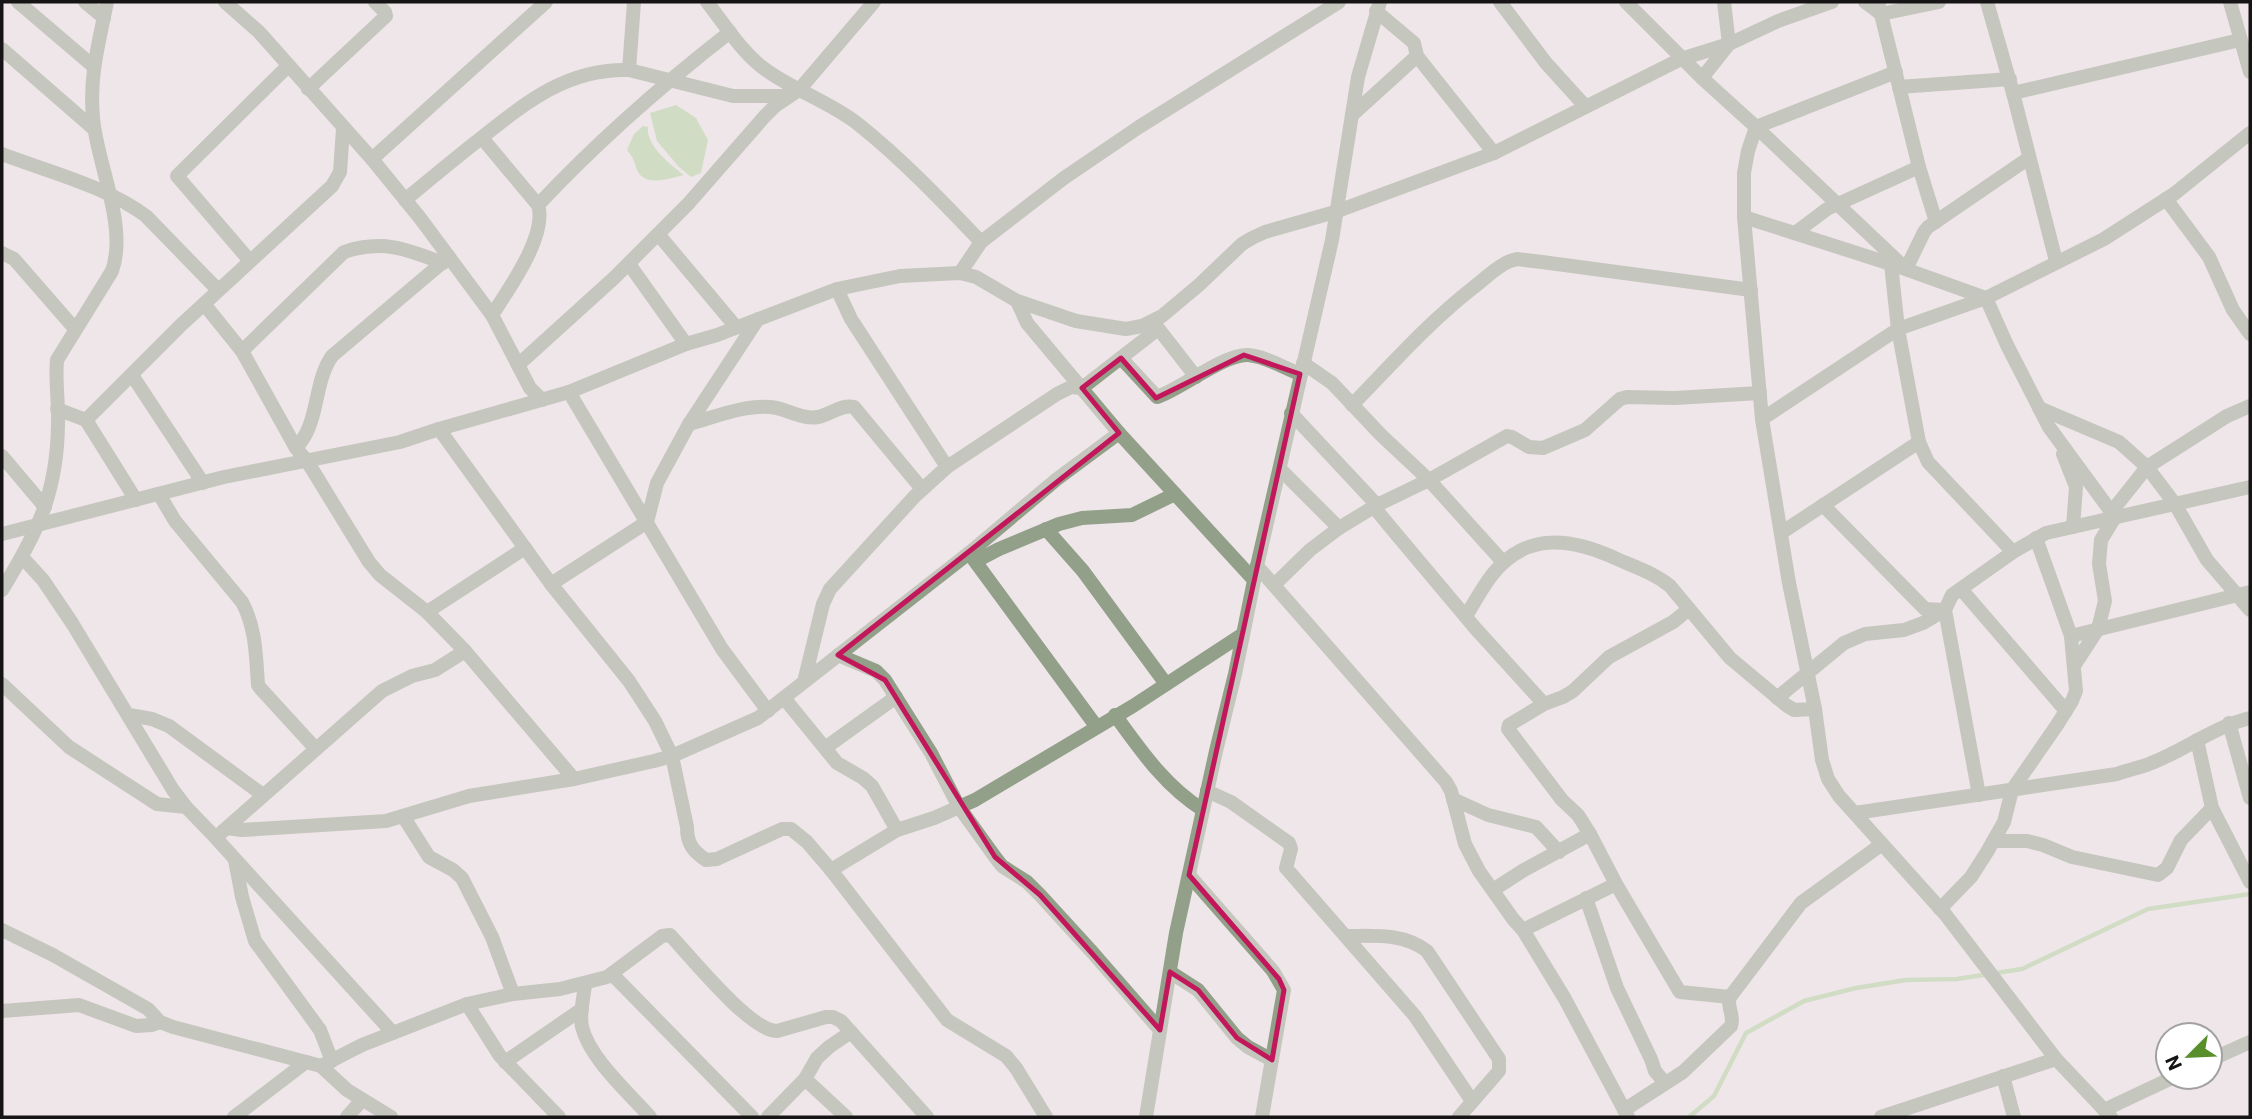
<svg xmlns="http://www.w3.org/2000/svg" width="2252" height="1119" font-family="Roboto,sans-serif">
	<rect width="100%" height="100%" fill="#efe6ea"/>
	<g fill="#aed099">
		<path d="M676,105L696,118L708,140L701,173L691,177L679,167L657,141L650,113Z"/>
		<path d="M643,126L648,127C645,145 672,166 684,175C671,178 645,188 637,170C634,160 634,159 627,150L634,134Z"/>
	</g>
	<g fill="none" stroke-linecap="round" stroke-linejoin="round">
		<path stroke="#aed099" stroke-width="4.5" d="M1689,1117L1714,1096L1746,1033L1804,1001L1856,988L1906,980L1957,979L2022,969L2148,909L2250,894"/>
		<g stroke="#92a089" stroke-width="14">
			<path d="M18,2L93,66"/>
			<path d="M85,2L104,18"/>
			<path d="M225,2L259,32L372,159L420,218L492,315L530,388L542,400"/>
			<path d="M707,2C725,25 742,53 766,70C795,91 830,102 858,124C902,159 942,201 981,242"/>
			<path d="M1500,2L1546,63L1585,106"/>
			<path d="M1626,2L1702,78"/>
			<path d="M1724,2L1729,44L1702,78L1756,127L1748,151L1744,173V217L1762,419L1789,583L1815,709L1822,760L1828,779L1839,796L1945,914L2056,1059L2111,1117"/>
			<path d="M1865,2L1881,14L1939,2"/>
			<path d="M1878,2L1919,167L1936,222"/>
			<path d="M1987,2L2013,93L2056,261"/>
			<path d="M2230,2L2250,72"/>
			<path d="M1376,11L1414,43L1417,56L1494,153"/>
			<path d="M2,49L94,129"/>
			<path d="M629,70L634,2"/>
			<path d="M1896,72L1756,127L1906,269L1924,232L1928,227L2029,158"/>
			<path d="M1899,87L2010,79"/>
			<path d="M308,89L386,16L385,12L375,2"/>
			<path d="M2013,93L2240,40"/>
			<path d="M1352,115L1417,56"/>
			<path d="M482,138L538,205C548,235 508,290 492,315"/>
			<path d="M2,154C49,172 106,186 146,216L218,290"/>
			<path d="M372,159L546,2"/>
			<path d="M2166,199L2209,257L2233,310L2250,334"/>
			<path d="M405,200C429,180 452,161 476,142C523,105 565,68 629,70L733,96H789"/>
			<path d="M538,205C597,142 662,85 730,32"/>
			<path d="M1744,217L1891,264L1986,298L2007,345L2049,427L2115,517"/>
			<path d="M1795,233L1827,209L1919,167"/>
			<path d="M658,234L736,327"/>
			<path d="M2,253L14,259L75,329"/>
			<path d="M250,261L177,176L288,66"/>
			<path d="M629,264L686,344"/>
			<path d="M1891,264L1898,329L1919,442L1928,462L2013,552"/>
			<path d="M960,273L981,242L1064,178L1139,127L1339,2"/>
			<path d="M837,289L851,319L947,467"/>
			<path d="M1017,301L1027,323L1119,433L1254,580"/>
			<path d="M204,304L242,351L296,448L307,461L369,562L380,575L427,612L465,651L574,779"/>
			<path d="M1154,323L1196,377"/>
			<path d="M242,351L344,252C382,239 407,249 443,263"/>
			<path d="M1121,358L1157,397C1181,389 1224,354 1248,355C1265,356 1284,368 1300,374"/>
			<path d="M1303,363L1332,383L1381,435L1429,480L1503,562"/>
			<path d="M518,365L614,278L688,204L764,117L775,106L799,90L874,2"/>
			<path d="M132,375L203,483"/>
			<path d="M569,392L722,649L768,711"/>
			<path d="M1352,405C1392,364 1429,322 1474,287C1486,278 1497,266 1510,261L1517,259L1542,262L1751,290"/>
			<path d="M2039,408L2119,442L2147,467L2175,504L2207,560L2250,610"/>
			<path d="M57,409L86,420L136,500"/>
			<path d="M1291,413L1377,505L1378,512L1392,529L1476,629L1544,704"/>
			<path d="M1762,419L1898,329L1986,298L2104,239L2174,194L2250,133"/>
			<path d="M86,420L181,325L332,186L340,172L343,129"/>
			<path d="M689,424C715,417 743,405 770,407C786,408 801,420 818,417C830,415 841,404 854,407L922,489"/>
			<path d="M439,429L551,584L629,681L655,721L672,756L687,827C687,844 693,851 706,860L717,859L782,829H791L807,842L831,870L947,1020L1006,1056L1016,1068L1046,1117"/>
			<path d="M296,448C320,423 313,383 332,356L449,257"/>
			<path d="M2063,454L2076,487L2073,527"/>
			<path d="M2,456L45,507"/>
			<path d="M1280,469L1339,528"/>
			<path d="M159,494L175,521L242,602C256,628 256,656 258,685L261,689L315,748"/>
			<path d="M1823,505L1925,609L1943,610"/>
			<path d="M1046,529L1083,571L1166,684"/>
			<path d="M1781,533L1919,442"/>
			<path d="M2,534L224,477L400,442L439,429L569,392L686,344L717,335L837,289L900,276L960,273L976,277L1017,301L1076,321L1126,329L1142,326L1162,316L1199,285L1242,244L1252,238L1265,232L1335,212L1494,153L1681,59L1729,44L1778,21L1832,2"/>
			<path d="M969,553L1096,726"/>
			<path d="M22,557L43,580L72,623L173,790L186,807L215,837L393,1033"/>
			<path d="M976,561L999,549L1059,524L1082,518L1132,515L1175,494"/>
			<path d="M1257,566L1446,782L1451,791L1465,844L1479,871L1513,919L1523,930L1565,999L1628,1117"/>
			<path d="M551,584L647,522L657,483L689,424L758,319"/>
			<path d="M1274,585L1310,550L1339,528L1377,505L1429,480L1507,436L1512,437L1529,447L1543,448L1585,430L1620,399L1627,397L1675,398L1760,393"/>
			<path d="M1961,589L2066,711"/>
			<path d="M2,590C37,533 57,494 58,425C59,403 55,382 57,360L112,271C128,226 97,164 93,118C89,75 99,43 107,2"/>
			<path d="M1689,609L1673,622L1609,657L1573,691L1563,697L1544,704L1509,725L1508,729L1562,800L1578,815L1590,834L1616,884L1678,989L1680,992L1730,997"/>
			<path d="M427,612L525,548"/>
			<path d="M1466,616C1474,603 1482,588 1492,575C1526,531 1572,538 1617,559C1635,567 1654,573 1670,586L1730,658L1786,705L1794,710L1815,709"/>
			<path d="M2071,636L2250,592"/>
			<path d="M838,655L876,671L885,680L931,753L959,807L995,857L1002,866L1027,882L1040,895L1093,953L1160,1030"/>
			<path d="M2074,666L2098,629L2105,601L2099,564L2101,540L2115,517L2116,506L2147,467L2227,416L2250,406"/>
			<path d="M804,682L823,604L830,589L915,496L947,467L1057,394L1071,387L1082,388L1158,329"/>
			<path d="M2,684L69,747L157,804L186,807"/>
			<path d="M784,698L837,763L863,778L872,786L897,830"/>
			<path d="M1777,698L1844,643L1865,634L1904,630L1923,623L1945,610"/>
			<path d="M129,715L152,719L169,726L263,795"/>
			<path d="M1115,715C1141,751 1165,786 1203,810"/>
			<path d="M2229,723L2250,798"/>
			<path d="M2197,740L2212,808L2250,882"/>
			<path d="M825,748L896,697"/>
			<path d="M1207,791L1231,802L1289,843L1291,849L1286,868L1415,1016L1472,1101"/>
			<path d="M1979,795L1945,610L1952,595L2013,552L2046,533L2250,487"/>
			<path d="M1453,799L1488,815L1536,827L1559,852"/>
			<path d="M1855,813L2117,774C2127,770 2139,768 2149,764C2184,751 2213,727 2250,718"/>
			<path d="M403,816L429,857L453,870L462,878L492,937L513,994"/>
			<path d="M227,828L242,830L386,821L469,796L574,779L654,761L672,756L758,718L969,553L1057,479L1119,433"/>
			<path d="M222,832L382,691L412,676L435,670L465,651"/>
			<path d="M1993,841H2027L2043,845L2072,857L2158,875L2167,868L2181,840L2212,808"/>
			<path d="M235,860L242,897L255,941L320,1030L332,1061"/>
			<path d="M831,870L897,830L934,818L975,800L1133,706L1243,634"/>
			<path d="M1189,875L1273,971L1284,990L1262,1117"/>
			<path d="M1493,890L1524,870L1590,834"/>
			<path d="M1586,898L1617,988L1651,1059L1655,1071L1665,1083"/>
			<path d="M1940,909L1971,877L1987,852L2004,822L2012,790L2057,725L2072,701L2076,691L2071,636L2036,538"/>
			<path d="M2,930L53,955L148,1009L160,1022L173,1027L321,1066L347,1090L391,1117"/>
			<path d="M1523,930L1616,884"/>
			<path d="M1346,936C1376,936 1403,933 1427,951L1499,1059V1071L1459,1117"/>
			<path d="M1170,972L1198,990L1237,1038L1248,1047L1272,1060"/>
			<path d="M612,974L752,1117"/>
			<path d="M585,984C584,997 579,1014 582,1027C590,1059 629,1093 650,1117"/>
			<path d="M467,1004L500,1056L559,1117"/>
			<path d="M2,1011L79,1005L136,1026L152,1025L160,1022"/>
			<path d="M2210,1060L2250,1042"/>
			<path d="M505,1062L582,1009"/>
			<path d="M321,1066L362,1045L467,1004L513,994L560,989L607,977L662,936L670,935C690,956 750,1031 777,1031L826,1017H833L841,1021L927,1117"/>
			<path d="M2003,1076L2014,1117"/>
			<path d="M805,1079L846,1117"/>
			<path d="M1624,1110L1683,1072L1731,1026C1735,1015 1726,1007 1730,997L1801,903L1882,844"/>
			<path d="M2104,1110L2174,1077"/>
			<path d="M234,1117L306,1062"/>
			<path d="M347,1117L362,1100"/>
			<path d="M768,1117L805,1079L817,1058L829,1047L851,1032"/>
			<path d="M1146,1117L1176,933L1216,751L1235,674L1257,566L1332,240L1358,77L1380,2"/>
			<path d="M1881,1117L2056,1059"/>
		</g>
	</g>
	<path d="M0 0H2252V1119H0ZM1244,355L1300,374L1189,875L1279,979L1284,990L1272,1060L1237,1038L1198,990L1170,972L1160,1030L1040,895L995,857L885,680L838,655L1119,433L1082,388L1121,358L1156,398Z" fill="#efe6ea" fill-opacity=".55" fill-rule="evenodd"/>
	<path fill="none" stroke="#c2185b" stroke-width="5" stroke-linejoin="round" d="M1244,355L1300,374L1189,875L1279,979L1284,990L1272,1060L1237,1038L1198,990L1170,972L1160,1030L1040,895L995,857L885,680L838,655L1119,433L1082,388L1121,358L1156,398Z"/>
	<rect width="2252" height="1119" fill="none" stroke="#171416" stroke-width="7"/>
	<g transform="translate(2189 1056) rotate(246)"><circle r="33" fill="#ffffff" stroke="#a2a1a2" stroke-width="2"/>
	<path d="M0-5L12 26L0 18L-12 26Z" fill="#588f2a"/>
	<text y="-10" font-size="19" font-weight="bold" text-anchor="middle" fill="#171416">N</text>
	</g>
</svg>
